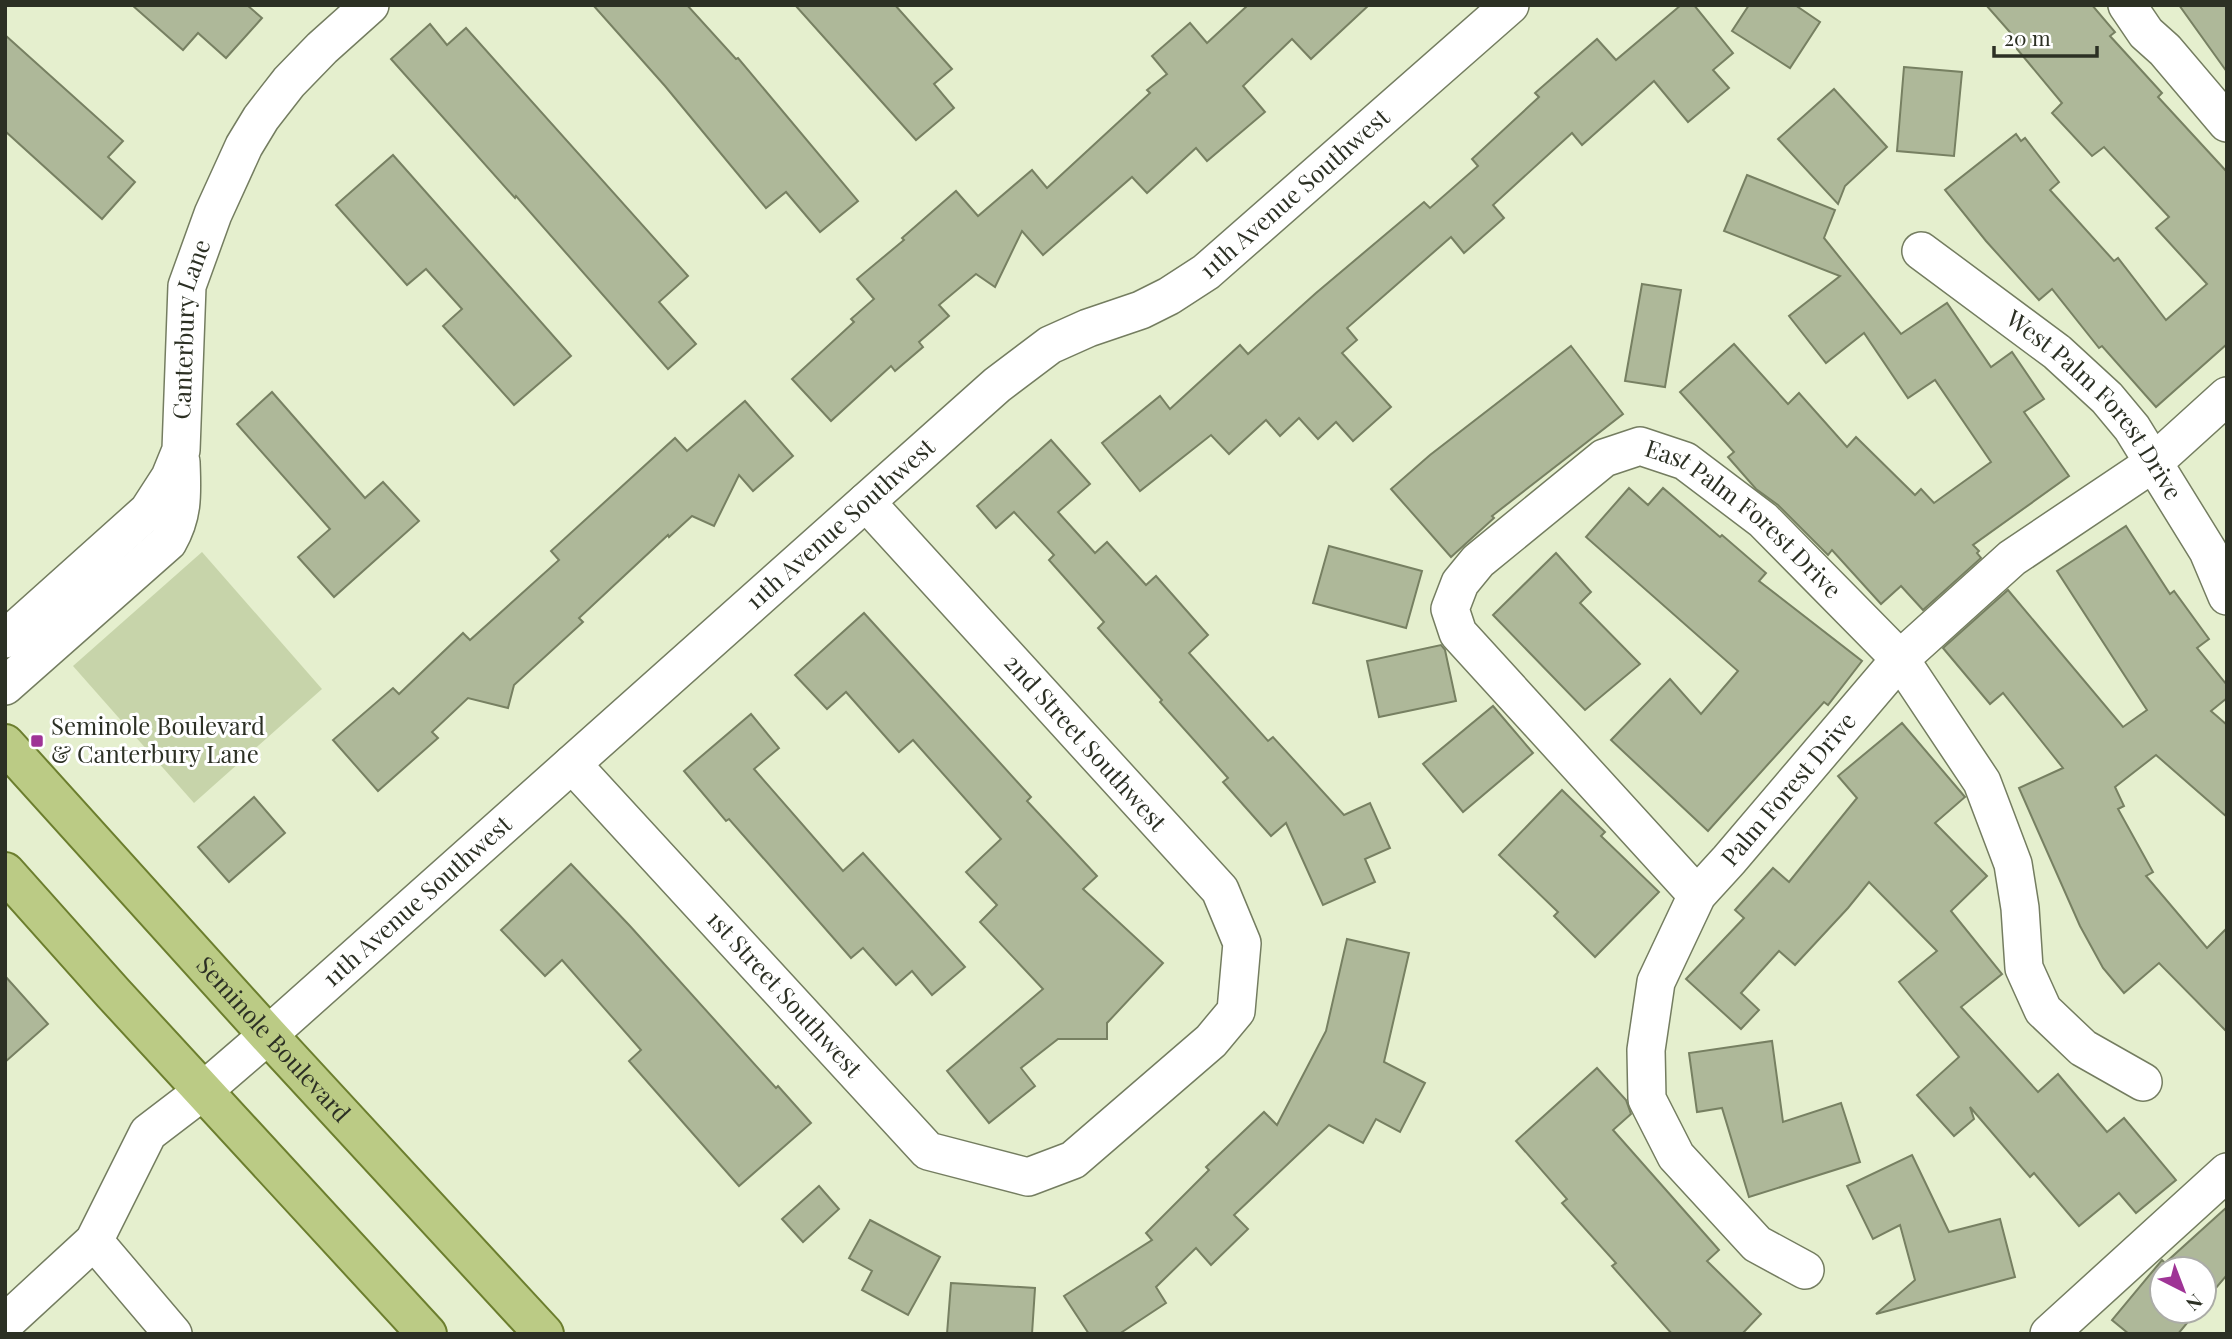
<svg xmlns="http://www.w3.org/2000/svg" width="2232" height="1339" font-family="'Playfair Display',serif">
	<rect width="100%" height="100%" fill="#e5efce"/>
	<path fill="#c7d4aa" d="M202,552L322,689L194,803L73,666Z"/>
	<g fill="#aeb899" stroke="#778062" stroke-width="2">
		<path d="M132,5H247L262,18L226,58L198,33L183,50Z"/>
		<path d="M593,5H687L736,59L738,58L858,201L820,232L786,192L766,208L665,86Z"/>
		<path d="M795,5H895L952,69L934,84L954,108L916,140Z"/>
		<path d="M1248,5H1369L1311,59L1292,39L1243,86L1265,112L1207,161L1196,148L1147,193L1132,177L1043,255L1022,231L995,287L976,274L939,305L949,316L919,342L923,347L895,371L891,366L831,421L792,379L854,322L851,319L874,299L857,279L904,240L902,238L956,191L978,216L1032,170L1047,188L1150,93L1147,90L1167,74L1152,56L1190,23L1207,43Z"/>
		<path d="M1681,5H1694L1733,53L1713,70L1729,88L1688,122L1654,81L1582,145L1572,133L1493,205L1504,218L1464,253L1451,237L1347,328L1357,340L1342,353L1391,407L1353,441L1336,422L1318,439L1299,418L1280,436L1266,420L1229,454L1211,435L1140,491L1102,443L1160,396L1170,409L1240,345L1248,354L1316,293L1424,202L1430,208L1478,166L1472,159L1539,97L1535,93L1597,39L1616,60Z"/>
		<path d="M1749,5H1795L1820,22L1790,68L1732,31Z"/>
		<path d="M1986,5H2092L2115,32L2110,36L2162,93L2158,97L2227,172V344L2156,407L2102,346L2099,348L2052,289L2039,300L1986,241L1945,190L2016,134L2021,141L2025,138L2059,182L2050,190L2114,261L2118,258L2166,320L2207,284L2156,228L2169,217L2104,147L2092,156L2052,113L2062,103L2012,43L2016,39Z"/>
		<path d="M2179,5H2227V72Z"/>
		<path d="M430,24L447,45L466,28L688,276L659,302L696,344L668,369L516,196L515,198L391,59Z"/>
		<path d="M5,35L123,141L108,157L135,182L102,219L5,131Z"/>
		<path d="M1904,67L1962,72L1954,156L1897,151Z"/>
		<path d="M1834,89L1887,147L1845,186L1838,204L1778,139Z"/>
		<path d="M393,155L571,356L514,405L443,326L462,309L426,269L407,285L336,205Z"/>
		<path d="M1747,175L1835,210L1824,238L1901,334L1947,303L1991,367L2012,352L2044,399L2024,412L2069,476L1973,545L1979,551L1977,553L1981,558L1923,610L1901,586L1881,604L1832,550L1828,555L1778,505L1756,489L1728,457L1734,452L1680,392L1734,344L1788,404L1799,393L1847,447L1856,437L1915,495L1921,489L1934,503L1991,462L1935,380L1908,398L1864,333L1826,363L1789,316L1840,276L1724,231Z"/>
		<path d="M1642,284L1681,290L1665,387L1625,381Z"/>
		<path d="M1571,346L1623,414L1492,516L1494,518L1451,557L1391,489L1430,455Z"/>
		<path d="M272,392L365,498L383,482L419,521L334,597L298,557L330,529L237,424Z"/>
		<path d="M745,401L793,456L753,491L739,475L714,526L692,516L669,537L668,535L579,618L583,622L514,685L508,708L468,698L432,732L438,738L378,791L333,740L393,688L399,694L463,633L470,640L559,560L551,551L675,438L687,451Z"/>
		<path d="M1051,440L1090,484L1058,512L1095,553L1107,542L1146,585L1156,576L1208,635L1189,653L1268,741L1273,737L1344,815L1370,803L1390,848L1365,859L1375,882L1323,905L1286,823L1271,836L1223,782L1228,778L1160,702L1162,700L1098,628L1104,622L1049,560L1054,555L1014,512L996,528L977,506Z"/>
		<path d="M1629,488L1648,505L1663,488L1720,537L1722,535L1766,573L1759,581L1862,661L1828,705L1824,702L1708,831L1611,740L1670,679L1701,714L1738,671L1586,537Z"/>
		<path d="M2126,526L2170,594L2174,591L2209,639L2197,648L2227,685V698L2211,711L2227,725V817L2156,755L2115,787L2124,806L2118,809L2153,872L2146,876L2207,948L2227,928V1032L2159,963L2124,993L2103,968L2080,926L2019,788L2063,768L2003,693L1990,704L1943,648L2008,590L2123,727L2147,710L2057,571Z"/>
		<path d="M1329,546L1422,571L1406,628L1313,603Z"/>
		<path d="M1556,553L1591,592L1580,603L1640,664L1585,710L1493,615Z"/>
		<path d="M864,613L1031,797L1027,801L1097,876L1083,889L1163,963L1107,1023V1039H1058L1021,1068L1035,1086L989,1123L947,1071L1043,989L980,922L997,905L966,872L1001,839L913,740L899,752L846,692L827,709L795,675Z"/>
		<path d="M1441,645L1445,650L1456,701L1379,717L1367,661Z"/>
		<path d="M1493,706L1533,753L1463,812L1423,764Z"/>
		<path d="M751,714L779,748L754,769L843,871L863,853L965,967L932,995L912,971L896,985L863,948L851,958L729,819L726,821L684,771Z"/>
		<path d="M1902,723L1965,797L1935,823L1987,876L1951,911L2002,974L1961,1007L2038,1092L2058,1074L2107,1132L2124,1118L2176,1180L2136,1213L2119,1193L2079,1226L2034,1173L2030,1177L1970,1107L1974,1119L1954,1136L1917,1095L1959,1057L1899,982L1937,951L1869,882L1848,908L1795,965L1779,951L1741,993L1759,1010L1741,1029L1686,979L1744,918L1735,910L1773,868L1789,882L1857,798L1838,776Z"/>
		<path d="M1562,790L1605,832L1601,836L1659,892L1595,957L1554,916L1558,912L1499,855Z"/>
		<path d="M254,797L285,833L229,882L198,847Z"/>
		<path d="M571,864L630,926L776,1088L778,1086L811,1123L739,1186L629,1061L641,1050L562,960L545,976L501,930Z"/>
		<path d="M1347,939L1409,953L1384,1062L1425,1083L1400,1132L1376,1119L1363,1143L1329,1125L1234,1215L1248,1229L1211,1265L1196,1248L1156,1287L1166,1303L1119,1334H1089L1064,1296L1152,1240L1146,1233L1209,1170L1206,1167L1264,1112L1277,1125L1326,1031Z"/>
		<path d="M5,976L48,1024L5,1062Z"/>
		<path d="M1772,1041L1783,1122L1841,1103L1860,1162L1749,1197L1722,1108L1697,1112L1689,1053Z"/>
		<path d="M1597,1068L1626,1100L1631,1114L1613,1130L1719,1250L1707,1261L1761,1314L1742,1334H1672L1612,1266L1616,1263L1562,1203L1567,1199L1516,1141Z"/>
		<path d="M1912,1155L1949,1232L2000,1219L2015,1277L1876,1314L1915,1280L1900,1225L1873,1239L1847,1186Z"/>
		<path d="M819,1186L839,1209L803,1242L782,1219Z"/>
		<path d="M2227,1207V1275L2204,1302V1269H2162V1311H2197L2178,1334H2129L2112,1320L2162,1260L2165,1263Z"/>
		<path d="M870,1220L940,1257L908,1315L862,1290L872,1271L849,1258Z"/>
		<path d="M951,1283L1035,1288L1032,1334H947Z"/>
	</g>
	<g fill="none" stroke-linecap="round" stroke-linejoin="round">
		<g stroke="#747d60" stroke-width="40">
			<g id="minor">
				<path d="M2127,5L2146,33L2165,50L2227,123"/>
				<path id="s1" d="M1921,251L2057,352L2107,398L2132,428L2208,551L2227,596"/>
				<path id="s2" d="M5,639L148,511L170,477L181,450L187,286L213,214L244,146L261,118L289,82L322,48L370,5"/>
				<path d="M5,686L168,542C184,514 182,493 181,462"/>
				<path id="s3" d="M572,764L928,1151L1028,1177L1073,1160L1211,1041L1236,1011L1242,943L1220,890L866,502"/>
				<path id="s4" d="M1697,895L1458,633L1450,609L1460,583L1478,561L1604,458L1640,446L1685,461L1763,520L1900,659L1982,782L2013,864L2020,908L2024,968L2043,1010L2083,1048L2143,1082"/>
				<path d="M94,1241L173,1334"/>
				<path id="s5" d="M1805,1270L1757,1244L1676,1156L1647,1099L1646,1050L1656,982L1697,895L1729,860L1900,659L2012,558L2152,464L2227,396"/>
				<path id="s6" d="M5,1323L94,1241L148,1133L203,1091L268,1035L997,385L1050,345L1088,328L1141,310L1169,296L1206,272L1510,5"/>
				<path d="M2049,1334L2227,1172"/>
			</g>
		</g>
		<g stroke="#6c7e2e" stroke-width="42">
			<g id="major">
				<path id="s7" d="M5,744L268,1035L544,1334"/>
				<path d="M5,872L113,993L427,1334"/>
			</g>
		</g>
		<use href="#minor" stroke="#fff" stroke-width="37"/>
		<use href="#major" stroke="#bbcb85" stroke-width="38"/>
	</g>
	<rect fill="#9f3496" stroke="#fff" stroke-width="2.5" x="30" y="734" width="14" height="14" rx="3.5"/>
	<g text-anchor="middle" stroke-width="6" stroke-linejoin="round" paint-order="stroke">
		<g font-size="24" fill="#2c3024" stroke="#fff">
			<text dy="8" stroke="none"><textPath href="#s6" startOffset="1731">11th Avenue Southwest</textPath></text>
			<text dy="8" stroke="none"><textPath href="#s2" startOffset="383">Canterbury Lane</textPath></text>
			<text dy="8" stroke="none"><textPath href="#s1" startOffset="234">West Palm Forest Drive</textPath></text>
			<text dy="8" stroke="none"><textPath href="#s6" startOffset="1164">11th Avenue Southwest</textPath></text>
			<text dy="8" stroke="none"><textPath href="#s4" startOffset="765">East Palm Forest Drive</textPath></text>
			<text transform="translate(1085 743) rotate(48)" y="8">2nd Street Southwest</text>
			<text dy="8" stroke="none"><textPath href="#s5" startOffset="592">Palm Forest Drive</textPath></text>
			<text dy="8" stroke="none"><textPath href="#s6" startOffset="597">11th Avenue Southwest</textPath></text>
			<text dy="8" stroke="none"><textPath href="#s3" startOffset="313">1st Street Southwest</textPath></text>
			<text dy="8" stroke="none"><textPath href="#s7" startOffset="399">Seminole Boulevard</textPath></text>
		</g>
		<g font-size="24" fill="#2c3024" stroke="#fff" text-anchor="start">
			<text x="51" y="735">Seminole Boulevard<tspan x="51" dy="28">&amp; Canterbury Lane</tspan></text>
		</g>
	</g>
	<rect width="2232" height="1339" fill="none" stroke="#2c3024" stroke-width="14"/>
	<g transform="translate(2183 1290) rotate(138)"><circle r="33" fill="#ffffff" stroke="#abaca7" stroke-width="2"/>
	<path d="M0-5L12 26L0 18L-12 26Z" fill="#9f3496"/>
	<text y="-10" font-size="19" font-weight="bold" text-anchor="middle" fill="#2c3024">N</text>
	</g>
	<path d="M1994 46v10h103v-10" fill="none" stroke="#2c3024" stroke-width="3.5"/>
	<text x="2004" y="46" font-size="21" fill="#2c3024" stroke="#ffffff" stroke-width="5" paint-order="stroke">20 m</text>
</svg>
